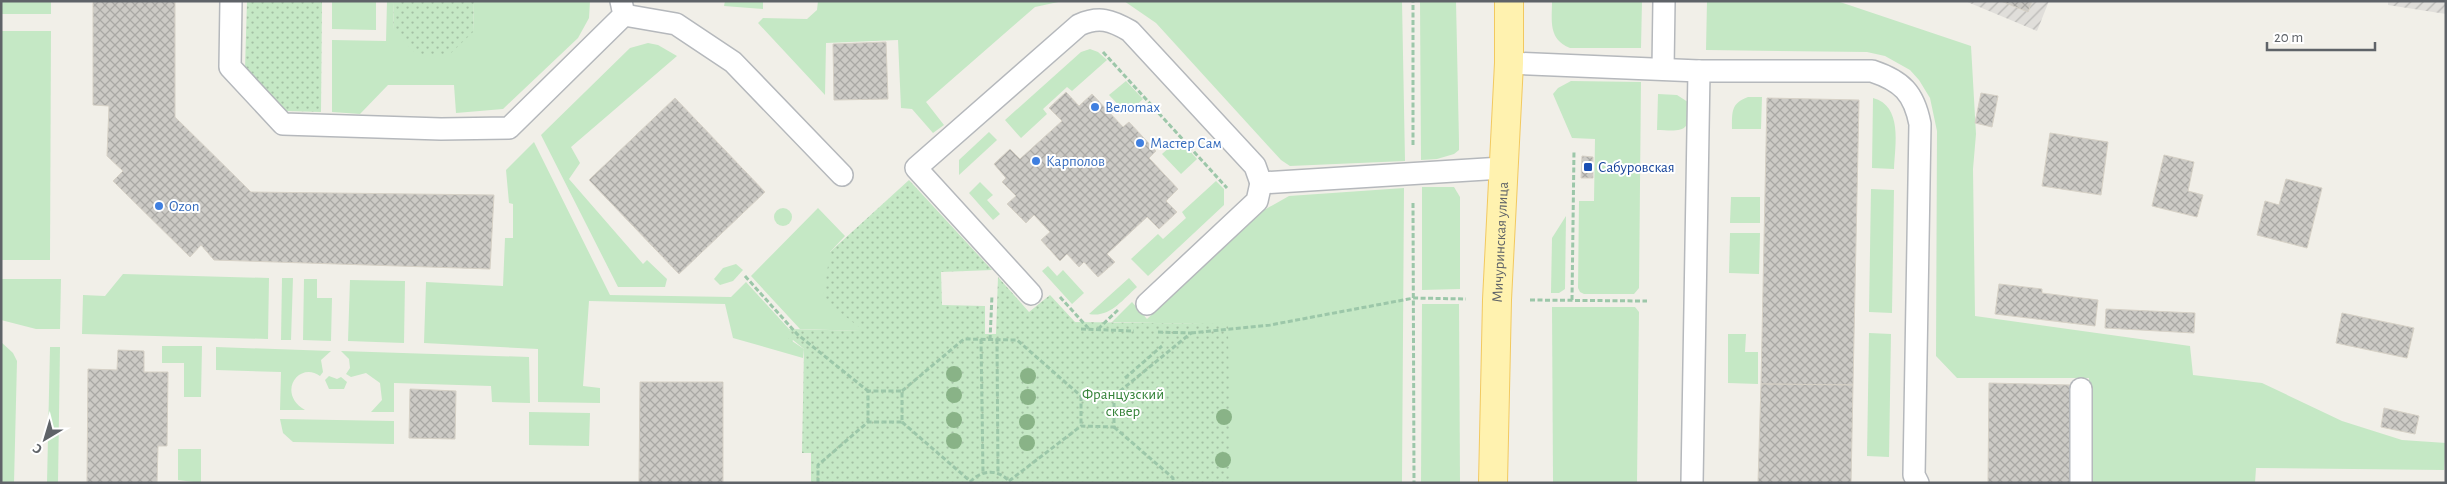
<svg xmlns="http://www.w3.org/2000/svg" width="2447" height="484" font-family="'Alegreya Sans',sans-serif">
	<defs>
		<pattern id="industrial-furrows" width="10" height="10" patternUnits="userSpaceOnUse" patternTransform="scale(1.25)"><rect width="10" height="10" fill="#e0deda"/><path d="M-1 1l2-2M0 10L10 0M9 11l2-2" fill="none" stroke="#b9b8b5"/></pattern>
		<pattern id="park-dots" width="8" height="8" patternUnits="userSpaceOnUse" patternTransform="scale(1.25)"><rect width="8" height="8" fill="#c5e8c5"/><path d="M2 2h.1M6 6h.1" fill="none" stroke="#a3c0a4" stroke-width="1.8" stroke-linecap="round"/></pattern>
		<pattern id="building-cross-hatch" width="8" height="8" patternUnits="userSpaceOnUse" patternTransform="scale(1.25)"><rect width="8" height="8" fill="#cccac5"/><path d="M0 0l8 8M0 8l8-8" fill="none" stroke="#a9a8a4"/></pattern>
	</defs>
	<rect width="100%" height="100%" fill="#f1efe8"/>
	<g fill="url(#industrial-furrows)">
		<path d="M1965,1H2049L2037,31Z"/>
		<path d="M2388,1H2446V14L2388,5Z"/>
	</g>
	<g fill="#c5e8c5">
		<rect x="1" y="1" width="50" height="13"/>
		<path d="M332,1H376V30L332,29Z"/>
		<path d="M387,1H394L393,30L473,32L474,1H590L589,18L578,38L503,109L456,113L454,85H388L360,114L332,112V40L386,41Z"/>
		<path d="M725,1H763V9L724,6Z"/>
		<path d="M818,1H1063L1035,7L926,102L944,125L933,133L912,109L901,108L898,40L826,43L825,95L758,23L763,18L807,19L817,10Z"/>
		<path d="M1124,1H1402L1405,161L1290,166L1281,160L1156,23Z"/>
		<path d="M1420,1H1456L1459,142V150L1454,154L1437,159L1421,160Z"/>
		<path d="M1552,1H1642L1641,48H1570C1548,39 1552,21 1552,1Z"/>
		<path d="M1707,1H1837L1971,46L1976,134L1973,169L1975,316L2190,346L2193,375L2262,383L2342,421L2402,440L2446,443L2444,470L2256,468L2255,483H2089V378H1957L1936,356L1937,131L1930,98L1919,80L1910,70L1885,56L1867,52L1706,50Z"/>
		<path d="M1,31H51L50,260H1Z"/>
		<path d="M648,43L658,45L677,56L571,147L580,163L569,179L643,264L647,260L667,279L665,287H618L541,135L630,48Z"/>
		<path d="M1090,49L1098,52L1107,60L1072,91L1067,87L1043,109L1047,114L1021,138L1005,120L1081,52Z"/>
		<path d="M1126,81L1143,99L1127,114L1109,95Z"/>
		<path d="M1571,81L1641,82L1639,288L1634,294H1584L1580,292L1578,288L1579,201H1594L1595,139L1572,138L1553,94L1558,88Z"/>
		<path d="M1658,94L1677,95L1691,104C1690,133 1683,131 1657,130Z"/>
		<path d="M1748,97H1762L1761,129H1732C1732,112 1731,103 1748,97Z"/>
		<path d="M1873,98C1903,106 1895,145 1894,169L1872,168Z"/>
		<path d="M989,132L997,140L959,175V160Z"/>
		<path d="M1179,139L1197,159L1181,174L1162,154Z"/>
		<path d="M534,142L610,295L731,297L746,282L789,329L792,336L789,339L804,349L803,358L733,338L725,304L589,301L583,386L600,388V403L538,402V349L424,343L426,282L503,286L505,238H513V204L509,203L506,170Z"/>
		<path d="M1216,181L1224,189V205L1148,276L1131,259L1158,234L1163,239L1186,218L1182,212Z"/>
		<path d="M980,182L993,195L987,200L1000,214L993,220L969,193Z"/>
		<path d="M1422,187H1454L1460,197V289L1422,290Z"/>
		<path d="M1404,188L1402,483H1202V324L1112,322L1132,302L1147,319L1264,210L1289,196Z"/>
		<path d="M1871,189L1894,190L1892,313L1869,312Z"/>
		<path d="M1731,197H1760V223H1730Z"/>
		<circle cx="783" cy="217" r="9"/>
		<path d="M818,208L845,236L830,252L949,334L800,329L751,276Z"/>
		<path d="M1566,216L1565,289L1559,293H1551L1552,238Z"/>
		<path d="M1730,233H1760L1759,274L1729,273Z"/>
		<path d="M736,264L743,270L733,281L720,285L714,279L723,268Z"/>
		<path d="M1048,266L1057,276L1063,270L1084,293L1072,304L1042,271Z"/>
		<path d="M123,274L269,278L268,339L82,334L83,295L105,296Z"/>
		<path d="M282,278H293L291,340H281Z"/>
		<path d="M1129,278L1137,287C1122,300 1110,318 1089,314Z"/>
		<path d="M1,279H61L60,329H36L1,320Z"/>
		<path d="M304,279H317V298H332L331,341L303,340Z"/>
		<path d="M350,280L405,281L404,343L348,341Z"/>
		<path d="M1422,304H1459L1460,483H1421Z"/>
		<path d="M1552,307H1635L1639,312L1637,483H1553Z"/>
		<path d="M1869,333L1891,334L1889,457L1867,456Z"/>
		<path d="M1728,334H1746L1745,352H1758V384L1728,383Z"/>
		<path d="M1,342L13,353L17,361L14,483H1Z"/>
		<path d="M162,346H202L201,397H184V363H162Z"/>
		<path d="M50,347H60L58,483H47Z"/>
		<path d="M216,347L331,351L321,360L323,372L320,376C299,361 276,393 305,410H280L281,372L216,370Z"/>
		<path d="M341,351L529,357L530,403L492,402L491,386L394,383V412H371L382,400L380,383L366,373L351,377L346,374L350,368L349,359Z"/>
		<path d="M329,376L337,379L341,377L347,382L344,389H329L325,380Z"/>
		<path d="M529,412L590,413L589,446L529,445Z"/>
		<path d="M280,419L394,421V444L293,442L283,433Z"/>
		<path d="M178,449H201V483L178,480Z"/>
	</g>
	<g fill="url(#park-dots)">
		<path d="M247,1H322L321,112L286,111L245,69Z"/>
		<path d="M394,1H474L473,32L449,55L416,54L393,30Z"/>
		<path d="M909,180L992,270L941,272L942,305L985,306V334H996L998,277L1029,312L1050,295L1075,322L1228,324L1231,483H811V453H802L804,349L793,340L792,342L788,339L791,336L789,329L864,331L823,299L830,252Z"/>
	</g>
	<g fill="url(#building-cross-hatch)" stroke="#d6d1c6">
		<path d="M93,1H175V117L251,192L494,195L490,269L214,260L201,245L190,257L113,181L123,171L107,156L109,106L93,105Z"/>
		<path d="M2001,1H2032L2028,12Z"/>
		<path d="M886,42L888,99L834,100L833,44Z"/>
		<path d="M1066,92L1079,106L1092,94L1123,127L1129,122L1156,151L1149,158L1178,189L1166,201L1177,212L1159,229L1147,217L1107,254L1115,262L1098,277L1084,262L1079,267L1067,254L1060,261L1041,240L1050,232L1034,215L1026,223L1007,204L1016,196L1002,182L1006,178L994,164L1010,149L1020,159L1062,121L1049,108Z"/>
		<path d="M1981,93L1998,96L1992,127L1975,123Z"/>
		<path d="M675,98L765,192L679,274L589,180Z"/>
		<path d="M1767,98L1859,100L1853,385L1761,384Z"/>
		<path d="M2050,133L2108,142L2101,195L2042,186Z"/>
		<path d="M2164,155L2194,162L2188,191L2203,195L2197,217L2152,206Z"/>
		<path d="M1582,156L1593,157V178H1581Z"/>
		<path d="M2286,179L2322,188L2307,248L2257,235L2265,201L2279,205Z"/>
		<path d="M1999,284L2042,289V293L2098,300L2095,326L1995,314Z"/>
		<path d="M2106,309L2195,313L2194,333L2105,328Z"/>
		<path d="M2342,313L2414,328L2407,358L2336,343Z"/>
		<path d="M118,350L144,351V372H168L167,446H158L157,483H87L88,369L117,370Z"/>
		<path d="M640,382H723V483H639Z"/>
		<path d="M1989,383L2071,385L2070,483H1988Z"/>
		<path d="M1761,384L1853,385L1851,483H1758Z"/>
		<path d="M410,389L456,391L455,439L409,438Z"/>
		<path d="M2384,408L2419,416L2415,434L2381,427Z"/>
	</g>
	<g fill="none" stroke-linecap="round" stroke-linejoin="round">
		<g stroke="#b5b8bc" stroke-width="24">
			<g id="lane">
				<path d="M231,1L230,67L283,124L441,129L509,128L624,15L621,1"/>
				<path d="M624,15L676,24L733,62L842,175"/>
				<path d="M1509,63L1699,71H1872C1902,81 1914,93 1920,124L1914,475L1918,483"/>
				<path d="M1663,69L1664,1"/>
				<path d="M1031,294L916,168L1079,25C1099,16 1111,20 1130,31L1255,166L1261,183L1502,168"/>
				<path d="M1147,304L1257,201L1261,183"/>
				<path d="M1692,483L1699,71"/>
				<path d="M2081,483V389"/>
			</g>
		</g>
		<g stroke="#f2c960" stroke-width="30">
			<g id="primary">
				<path id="s1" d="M1493,483L1497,300L1509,63V1"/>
			</g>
		</g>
		<g stroke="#9cc7a9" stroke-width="3" stroke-dasharray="5 2.5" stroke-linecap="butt">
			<path d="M1103,52L1227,188"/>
			<path d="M1413,145V1"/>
			<path d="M1413,203L1414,483"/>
			<path d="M745,276L797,334L868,391"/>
			<path d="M1060,297L1089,329"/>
			<path d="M1530,300L1647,301"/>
			<path d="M1572,300L1574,150"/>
			<path d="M1081,329L1134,331"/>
			<path d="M1098,329L1119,309"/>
			<path d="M1191,333L1270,325L1414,298L1466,299"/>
			<path d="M981,339L983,473"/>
			<path d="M997,339L998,473"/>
			<path d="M990,340L992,295"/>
			<path d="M1125,378L1162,346"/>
			<path d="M902,391L964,339L1017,340L1081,396"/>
			<path d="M1114,396L1191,333L1158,332"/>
			<path d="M902,422L970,481"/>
			<path d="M1114,427L1173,478V483"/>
			<path d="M1009,481L1081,426L1114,427V396H1081V426"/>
			<path d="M970,482C982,469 999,469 1010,482"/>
			<path d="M818,483V465L868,422H902V391H868V422"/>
		</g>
		<use href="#lane" stroke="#fff" stroke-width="21"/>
		<use href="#primary" stroke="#fff2af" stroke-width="28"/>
	</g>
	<g fill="#89b387">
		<circle cx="954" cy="374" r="8"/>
		<circle cx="1028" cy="376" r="8"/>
		<circle cx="954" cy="395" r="8"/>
		<circle cx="1028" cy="397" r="8"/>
		<circle cx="1224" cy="417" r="8"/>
		<circle cx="954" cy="420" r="8"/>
		<circle cx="1027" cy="422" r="8"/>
		<circle cx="954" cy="441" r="8"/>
		<circle cx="1027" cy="443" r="8"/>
		<circle cx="1223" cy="460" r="8"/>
	</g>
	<g fill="#3f7fe0" stroke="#fff" stroke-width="2">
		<circle cx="1095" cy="107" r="5"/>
		<circle cx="1140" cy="143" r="5"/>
		<circle cx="1036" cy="161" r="5"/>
		<circle cx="159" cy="206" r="5"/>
	</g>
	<rect fill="#1a4fb4" stroke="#fff" stroke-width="2" x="1583" y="162" width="10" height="10" rx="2.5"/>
	<g text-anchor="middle" stroke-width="4" stroke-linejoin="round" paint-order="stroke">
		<g font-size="15" fill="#366cbe" stroke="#fff" text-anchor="start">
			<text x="1105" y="112">Велоmax</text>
			<text x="1150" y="148">Мастер Сам</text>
			<text x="1046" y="166">Карполов</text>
			<text x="169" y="211">Ozon</text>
		</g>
		<g font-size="15" fill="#164399" stroke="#fff" text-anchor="start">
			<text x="1598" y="172">Сабуровская</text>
		</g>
		<g font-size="15" fill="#5f6368" stroke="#fff">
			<text dy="5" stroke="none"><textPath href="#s1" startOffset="241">Мичуринская улица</textPath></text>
		</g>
		<g font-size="15" fill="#348238" stroke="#fff">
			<text x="1123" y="399">Французский<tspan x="1123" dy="17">сквер</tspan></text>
		</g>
	</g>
	<rect width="2447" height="484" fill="none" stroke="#5f6368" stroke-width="5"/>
	<g transform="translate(45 439) rotate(218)" stroke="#ffffff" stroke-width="4" paint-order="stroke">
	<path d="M0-4L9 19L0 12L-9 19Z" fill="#5f6368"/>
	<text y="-8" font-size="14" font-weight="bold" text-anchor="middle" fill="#5f6368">С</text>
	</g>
	<path d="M2267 42v8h108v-8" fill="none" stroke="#5f6368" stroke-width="2.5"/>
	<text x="2274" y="42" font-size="15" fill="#5f6368" stroke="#ffffff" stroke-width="4" paint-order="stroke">20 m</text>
</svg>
